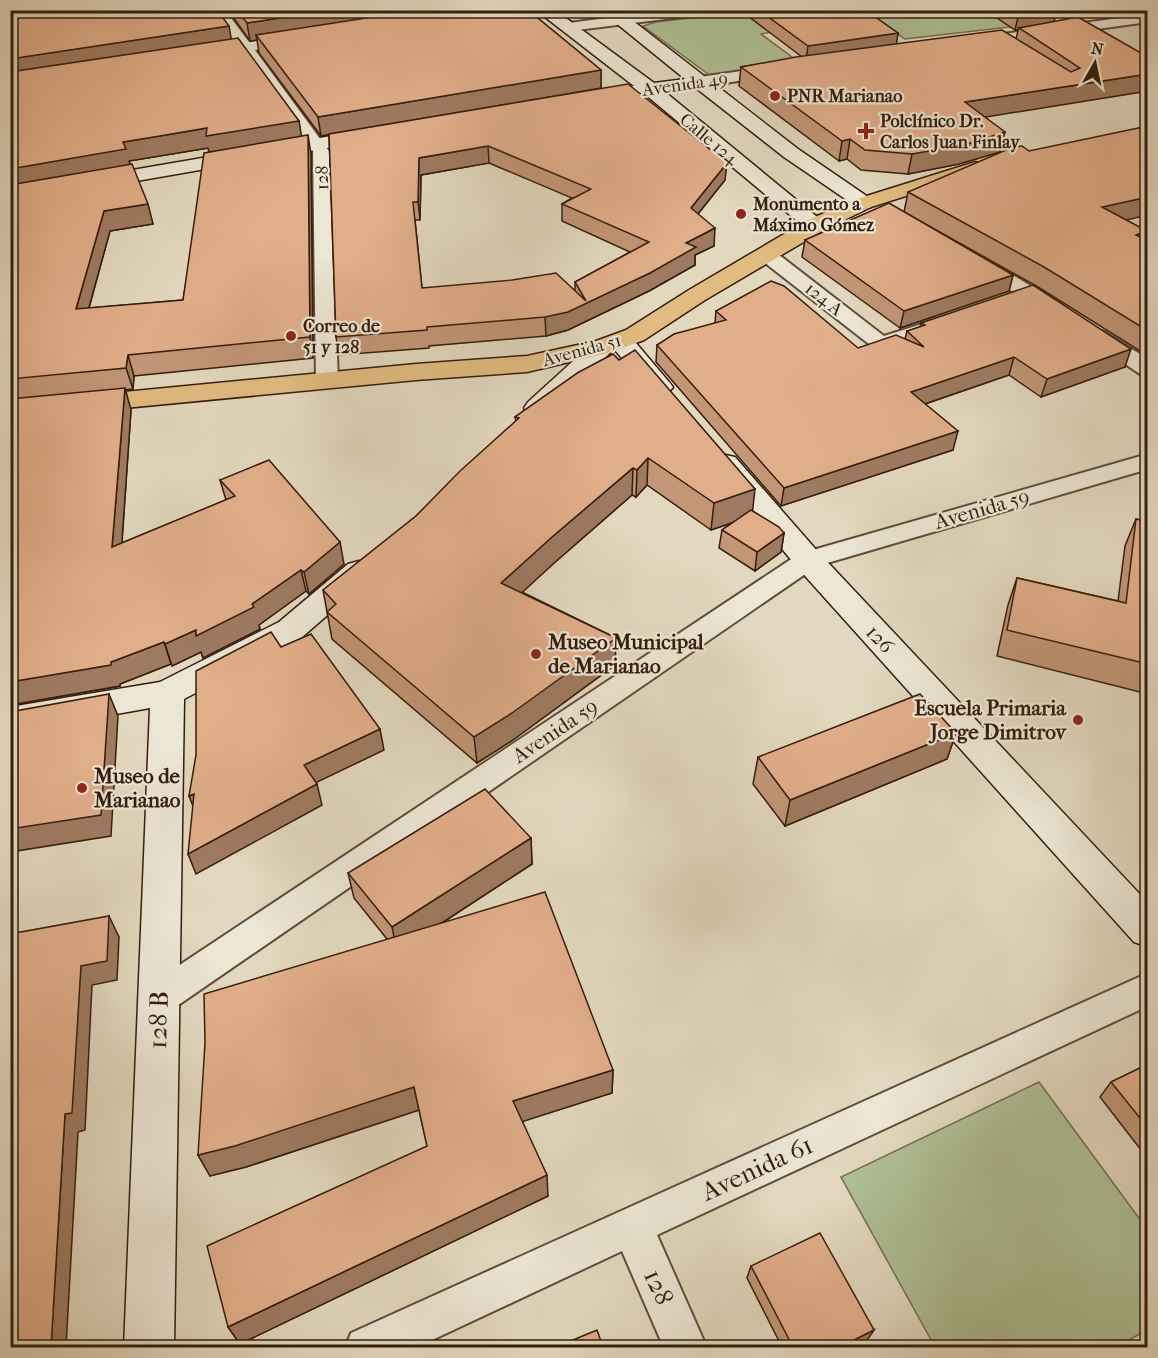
<svg xmlns="http://www.w3.org/2000/svg" width="1158" height="1358" font-family="'IM FELL French Canon',serif">
	<rect width="100%" height="100%" fill="#e2d8bf"/>
	<filter id="stains"><feTurbulence type="fractalNoise" baseFrequency=".00333" numOctaves="4"/><feColorMatrix values="0 0 0 0 .2 0 0 0 0 .09 0 0 0 0 .02 0 0 0 .5 -.17"/></filter>
	<radialGradient id="worn" r=".72"><stop offset=".6" stop-color="#630" stop-opacity="0"/><stop offset="1" stop-color="#630" stop-opacity=".3"/></radialGradient>
	<g fill="#afbf95" stroke="#726e50" stroke-width="1.5">
		<path d="M907,10H1018L1043,23L905,39L870,16Z"/>
		<path d="M751,11L794,28L761,34L800,63L720,76L708,74L643,26L656,22Z"/>
		<path d="M1039,1082L1147,1229V1330L1116,1347H935L841,1177Z"/>
	</g>
	<g fill="none" stroke-linecap="round" stroke-linejoin="round">
		<g stroke="#604c39" stroke-width="4">
			<g id="street">
				<path d="M211,10H225L249,42L296,35L303,39L296,43L255,50L329,151L338,380L335,385L327,387L319,385L316,380L313,151L241,52L205,57L200,56L198,53L200,50L235,44Z"/>
				<path d="M667,10H712L705,14L569,31L562,27L569,23Z"/>
				<path d="M1148,14V22L974,46L967,42L974,38Z"/>
				<path d="M777,66L785,71L782,74L700,87L692,82L700,77Z"/>
				<path d="M767,249L774,251L884,336L944,317L951,319L954,323L951,327L888,348L881,350L874,348L760,259L757,255L760,251Z"/>
				<path d="M978,256L985,258L1063,306L1066,310L1063,314H1049L971,266L968,262L971,258Z"/>
				<path d="M1097,330L1104,332L1148,359V375L1140,374L1090,340L1086,336L1090,332Z"/>
				<path d="M1148,454V469L817,566L171,1010L158,1015L145,1010L140,999L145,988L799,554Z"/>
				<path d="M1148,973V1006L657,1235L707,1348H664L622,1251L415,1348H345L351,1333Z"/>
			</g>
		</g>
		<g stroke="#351d0c" stroke-width="3">
			<g id="secondary">
				<path d="M536,10H555L654,83L685,79L600,10H619L798,149L871,199L874,203L871,207L864,209L857,207L784,157L696,88L665,92L827,225L824,230L816,231L808,230L646,95L592,102L586,101L583,97L586,93L634,86Z"/>
				<path d="M372,129L379,131L382,135L379,139L10,203V191Z"/>
				<path d="M621,334L630,336L669,382L673,387L669,392L660,395L651,392L614,349L546,414L537,416L528,414L524,408L528,402L594,342L609,341L612,336Z"/>
				<path d="M725,455L735,457L819,553L1148,903V947L1134,942L797,567L711,463L715,457Z"/>
				<path d="M359,561L370,564L374,571L370,578L301,638L184,699L174,1348H124L150,708L10,733V707L160,682L279,622L348,564Z"/>
			</g>
		</g>
		<g stroke="#351d0c" stroke-width="3">
			<path id="primary" d="M975,162L982,164L985,168L982,172L871,207L824,230L705,300L644,340L612,352L527,372L416,380L10,419V403L416,364L527,356L596,341L626,330L689,290L808,220L857,199Z"/>
		</g>
		<use href="#street" fill="#ece6d5" fill-rule="evenodd"/>
		<use href="#secondary" fill="#ece6d5" fill-rule="evenodd"/>
		<use href="#primary" fill="#e1bc80" fill-rule="evenodd"/>
	</g>
	<g fill="#c29677" stroke="#351d0c" stroke-width="1.5" fill-rule="evenodd">
		<path d="M10,10L231,39L299,121L301,136L311,154L313,358L134,376L133,389L125,390L131,410L122,543L226,500L220,480L344,564L309,594L306,591L259,625L260,629L203,658L201,652L172,666L171,664L120,684V686L10,705ZM208,148L209,152L183,300L89,308L110,231L153,224L129,161Z"/>
		<path d="M228,10H528L601,70V88L725,180L698,214L714,246L695,255V265L649,291L568,330L546,336L429,346V348L339,355L336,337L329,135L321,136L259,53L257,40L250,41ZM489,163L572,198L562,204V221L630,252L575,282V291L422,288L415,220H420L421,175Z"/>
		<path d="M740,10H865L898,33L896,44L1016,39L1018,30H1015L985,10H1056L1054,22L1148,57L986,117L1000,152L959,164L908,174L861,170L847,159L839,161L739,86L741,67L802,57Z"/>
		<path d="M908,192L1126,220L1147,231L1144,239L1148,241V356L1038,287L904,212Z"/>
		<path d="M805,240L1013,275L1009,291L900,328L802,257Z"/>
		<path d="M716,311L858,348L905,339L907,331L920,327L921,323L1125,367L1041,397L1009,375L925,404L953,450L781,506L656,362L657,345L715,323Z"/>
		<path d="M579,372L752,511L784,533L781,552L755,571L719,548L722,530L732,523L711,530L647,485L636,497L632,495L553,564L522,592L616,638L615,665L513,740L477,763L332,639L323,590L416,516L516,421L515,417Z"/>
		<path d="M1136,519L1148,522V694L997,656L1008,605L1017,578L1118,601L1125,546Z"/>
		<path d="M956,733L947,759L785,826L753,784L758,757Z"/>
		<path d="M531,838L532,864L442,923L613,1070L612,1093L522,1121L548,1196L240,1344L228,1327L427,1146L419,1110L246,1167L210,1176L198,1155L387,939L354,898L348,873Z"/>
		<path d="M1148,1064V1159L1100,1097L1111,1082Z"/>
		<path d="M751,1266L866,1342L855,1347H782L747,1278Z"/>
	</g>
	<g fill="#9e7a61" stroke="#351d0c" stroke-width="1.5">
		<path d="M331,10H442L256,35L257,40L250,41L247,23Z"/>
		<path d="M1057,11L1053,25L1019,28L1018,30H1015L1018,17Z"/>
		<path d="M229,26L232,43L10,77V59Z"/>
		<path d="M898,33L896,47L806,60L808,46Z"/>
		<path d="M601,70V88L321,136L318,117Z"/>
		<path d="M1148,74V91L961,121L965,102Z"/>
		<path d="M299,121L302,139L210,155L208,148L129,161L131,168L10,189V169L123,142L207,128Z"/>
		<path d="M1005,132L1000,152L959,164L908,174L912,154Z"/>
		<path d="M308,135L311,154L313,358L310,337Z"/>
		<path d="M850,139L847,159L839,161L842,141Z"/>
		<path d="M488,146L489,163L421,175L420,220L418,202L419,158Z"/>
		<path d="M727,163L725,180L689,225L691,208Z"/>
		<path d="M1148,197V215L1096,227L1102,207Z"/>
		<path d="M148,204L153,224L110,231L83,329L76,309L104,211Z"/>
		<path d="M715,228L714,246L695,255V265L649,291L568,330L546,336L545,317L650,273L686,243Z"/>
		<path d="M1147,231L1140,251L1136,235Z"/>
		<path d="M1013,275L1009,291L900,328L904,311Z"/>
		<path d="M1131,349L1125,367L1041,397L1047,379Z"/>
		<path d="M128,355L134,376L133,389L126,368Z"/>
		<path d="M1014,357L1009,375L907,410L911,392Z"/>
		<path d="M125,388L131,410L120,569L112,547Z"/>
		<path d="M958,431L953,450L781,506L784,488Z"/>
		<path d="M648,458L647,485L636,497L637,470Z"/>
		<path d="M633,468L632,495L553,564L503,610L501,583L552,537Z"/>
		<path d="M755,489L752,516L711,530L714,503Z"/>
		<path d="M784,533L781,552L755,571L757,552Z"/>
		<path d="M340,542L344,564L309,594L304,572Z"/>
		<path d="M301,570L306,591L259,625L260,629L203,658L201,652L172,666L165,644L252,604Z"/>
		<path d="M616,638L615,665L513,740L477,763L474,737Z"/>
		<path d="M164,642L171,664L120,684V686L10,705V682L111,662Z"/>
		<path d="M109,694L118,716L111,836L10,852V829Z"/>
		<path d="M380,729L384,750L309,786L304,765Z"/>
		<path d="M956,733L947,759L785,826L790,800Z"/>
		<path d="M317,784L322,805L196,874L188,854Z"/>
		<path d="M194,794L197,817L189,796Z"/>
		<path d="M531,838L532,864L397,952L392,927Z"/>
		<path d="M109,916L119,937L117,980L92,985L85,1130L78,1132L66,1347H51L65,1114L81,966Z"/>
		<path d="M613,1070L612,1093L515,1124L513,1101Z"/>
		<path d="M414,1087L419,1110L246,1167L210,1176L198,1155Z"/>
		<path d="M547,1175L548,1196L240,1344L228,1327Z"/>
		<path d="M874,1330L866,1342L855,1347H840Z"/>
	</g>
	<g fill="#e1ae8a" stroke="#351d0c" stroke-width="1.5" fill-rule="evenodd">
		<path d="M10,10H217L229,26L10,59Z"/>
		<path d="M237,10H331L247,23Z"/>
		<path d="M418,10H528L601,70L318,117L256,35Z"/>
		<path d="M759,10H865L898,33L808,46Z"/>
		<path d="M1009,10H1056L1057,11L1018,17Z"/>
		<path d="M1078,17L1148,57V74L965,102L1005,132L964,145L912,154L865,150L850,139L842,141L741,67L796,57L1002,30L1071,72L1080,68L1019,28Z"/>
		<path d="M238,38L299,121L206,136L207,128L160,136L123,142L126,149L10,169V72Z"/>
		<path d="M628,84L727,163L691,208L715,228L686,243L696,247L650,273L568,312L545,317L427,327V330L336,337L329,134ZM488,146L591,189L562,204L649,242L575,282L586,301L556,273L512,280L422,288L413,202H418L419,158Z"/>
		<path d="M1148,126V197L1102,207L1147,231L1136,235L1148,241V331L1044,267L908,192L1013,147L1022,146L1029,151Z"/>
		<path d="M308,135L310,337L128,355L126,368L10,379V185L132,164L148,204L104,211L76,309L183,300L204,153Z"/>
		<path d="M889,203L1013,275L904,311L805,240Z"/>
		<path d="M771,281L784,286L858,348L896,335L924,347L907,331L925,325L921,323L1033,285L1131,349L1047,379L1014,357L911,392L958,431L784,488L657,345L674,334L726,320L716,311Z"/>
		<path d="M635,350L755,489L714,503L648,458L637,470L633,468L552,537L501,583L616,638L512,713L474,737L327,612L336,604L323,590L416,516L459,472L519,418L515,417L579,372L613,354L619,360Z"/>
		<path d="M125,388L112,547L235,496L220,480L269,460L340,542L304,572L301,570L252,604L254,607L196,636V630L165,644L164,642L111,662V665L10,682V399Z"/>
		<path d="M751,510L779,527L784,533L757,552L722,530Z"/>
		<path d="M1136,519L1148,522V664L1007,630L1017,578L1126,603Z"/>
		<path d="M271,632L281,647L311,634L380,729L304,765L317,784L188,854L194,794L189,796L196,755V671Z"/>
		<path d="M109,694L101,815L10,829V712Z"/>
		<path d="M920,694L956,733L790,800L758,757Z"/>
		<path d="M485,789L531,838L392,927L348,873Z"/>
		<path d="M545,892L613,1070L513,1101L547,1175L228,1327L207,1246L427,1146L414,1087L235,1146L198,1155L205,1043L204,994Z"/>
		<path d="M109,916L107,961L81,966L72,1113L65,1114L51,1347H10V934Z"/>
		<path d="M1148,1064V1128L1111,1082Z"/>
		<path d="M820,1233L874,1330L840,1347H793L751,1266Z"/>
		<path d="M597,1330L603,1347H556Z"/>
	</g>
	<g fill="#8f2418" stroke="#ece6d5" stroke-width="2">
		<circle cx="775" cy="96" r="6"/>
		<path d="M863 122h6v6h6v6h-6v6h-6v-6h-6v-6h6z"/>
		<circle cx="741" cy="214" r="6"/>
		<circle cx="291" cy="336" r="6"/>
		<circle cx="536" cy="654" r="6"/>
		<circle cx="1078" cy="720" r="6"/>
		<circle cx="82" cy="788" r="6"/>
	</g>
	<g text-anchor="middle" stroke-width="4.5" stroke-linejoin="round" paint-order="stroke">
		<g font-size="18" fill="#351d0c" stroke="#ece6d5">
			<text transform="translate(685 84) rotate(-8)" y="6">Avenida 49</text>
			<text transform="translate(709 139) rotate(40)" y="6">Calle 124</text>
			<text transform="translate(322 178) rotate(-91)" y="6">128</text>
			<text transform="translate(824 299) rotate(38)" y="6">124 A</text>
			<text transform="translate(582 350) rotate(-15)" y="6">Avenida 51</text>
		</g>
		<g font-size="18" font-weight="bold" fill="#351d0c" stroke="#ece6d5" text-anchor="start">
			<text x="787" y="102">PNR Marianao</text>
			<text x="880" y="127">Polclínico Dr.<tspan x="880" dy="21">Carlos Juan Finlay</tspan></text>
			<text x="753" y="210">Monumento a<tspan x="753" dy="21">Máximo Gómez</tspan></text>
			<text x="303" y="332">Correo de<tspan x="303" dy="21">51 y 128</tspan></text>
		</g>
		<g font-size="21" fill="#351d0c" stroke="#ece6d5">
			<text transform="translate(982 509) rotate(-16)" y="7">Avenida 59</text>
			<text transform="translate(880 639) rotate(47)" y="7">126</text>
			<text transform="translate(555 731) rotate(-34)" y="7">Avenida 59</text>
		</g>
		<g font-size="21" font-weight="bold" fill="#351d0c" stroke="#ece6d5" text-anchor="start">
			<text x="548" y="649">Museo Municipal<tspan x="548" dy="24">de Marianao</tspan></text>
			<text x="1066" y="715" text-anchor="end">Escuela Primaria<tspan x="1066" dy="24">Jorge Dimitrov</tspan></text>
			<text x="94" y="783">Museo de<tspan x="94" dy="24">Marianao</tspan></text>
		</g>
		<g font-size="26" fill="#351d0c" stroke="#ece6d5">
			<text transform="translate(158 1020) rotate(-88)" y="9">128 B</text>
			<text transform="translate(757 1168) rotate(-25)" y="9">Avenida 61</text>
			<text transform="translate(659 1287) rotate(66)" y="9">128</text>
		</g>
	</g>
	<rect width="1158" height="1358" fill="none" stroke="#e2d8bf" stroke-width="36"/>
	<rect x="12" y="12" width="1134" height="1334" fill="none" stroke="#351d0c" stroke-width="3"/>
	<rect x="18" y="18" width="1122" height="1322" fill="none" stroke="#351d0c" stroke-width="1.5"/>
	<g transform="translate(1095 63) rotate(9)" stroke="#ece6d5" stroke-width="4.5" paint-order="stroke">
	<path d="M0-4.5L10 22L0 15L-10 22Z" fill="#351d0c"/>
	<text y="-9" font-size="16" font-weight="bold" text-anchor="middle" fill="#351d0c">N</text>
	</g>
	<rect width="100%" height="100%" filter="url(#stains)"/>
	<rect width="100%" height="100%" fill="url(#worn)"/>
</svg>
